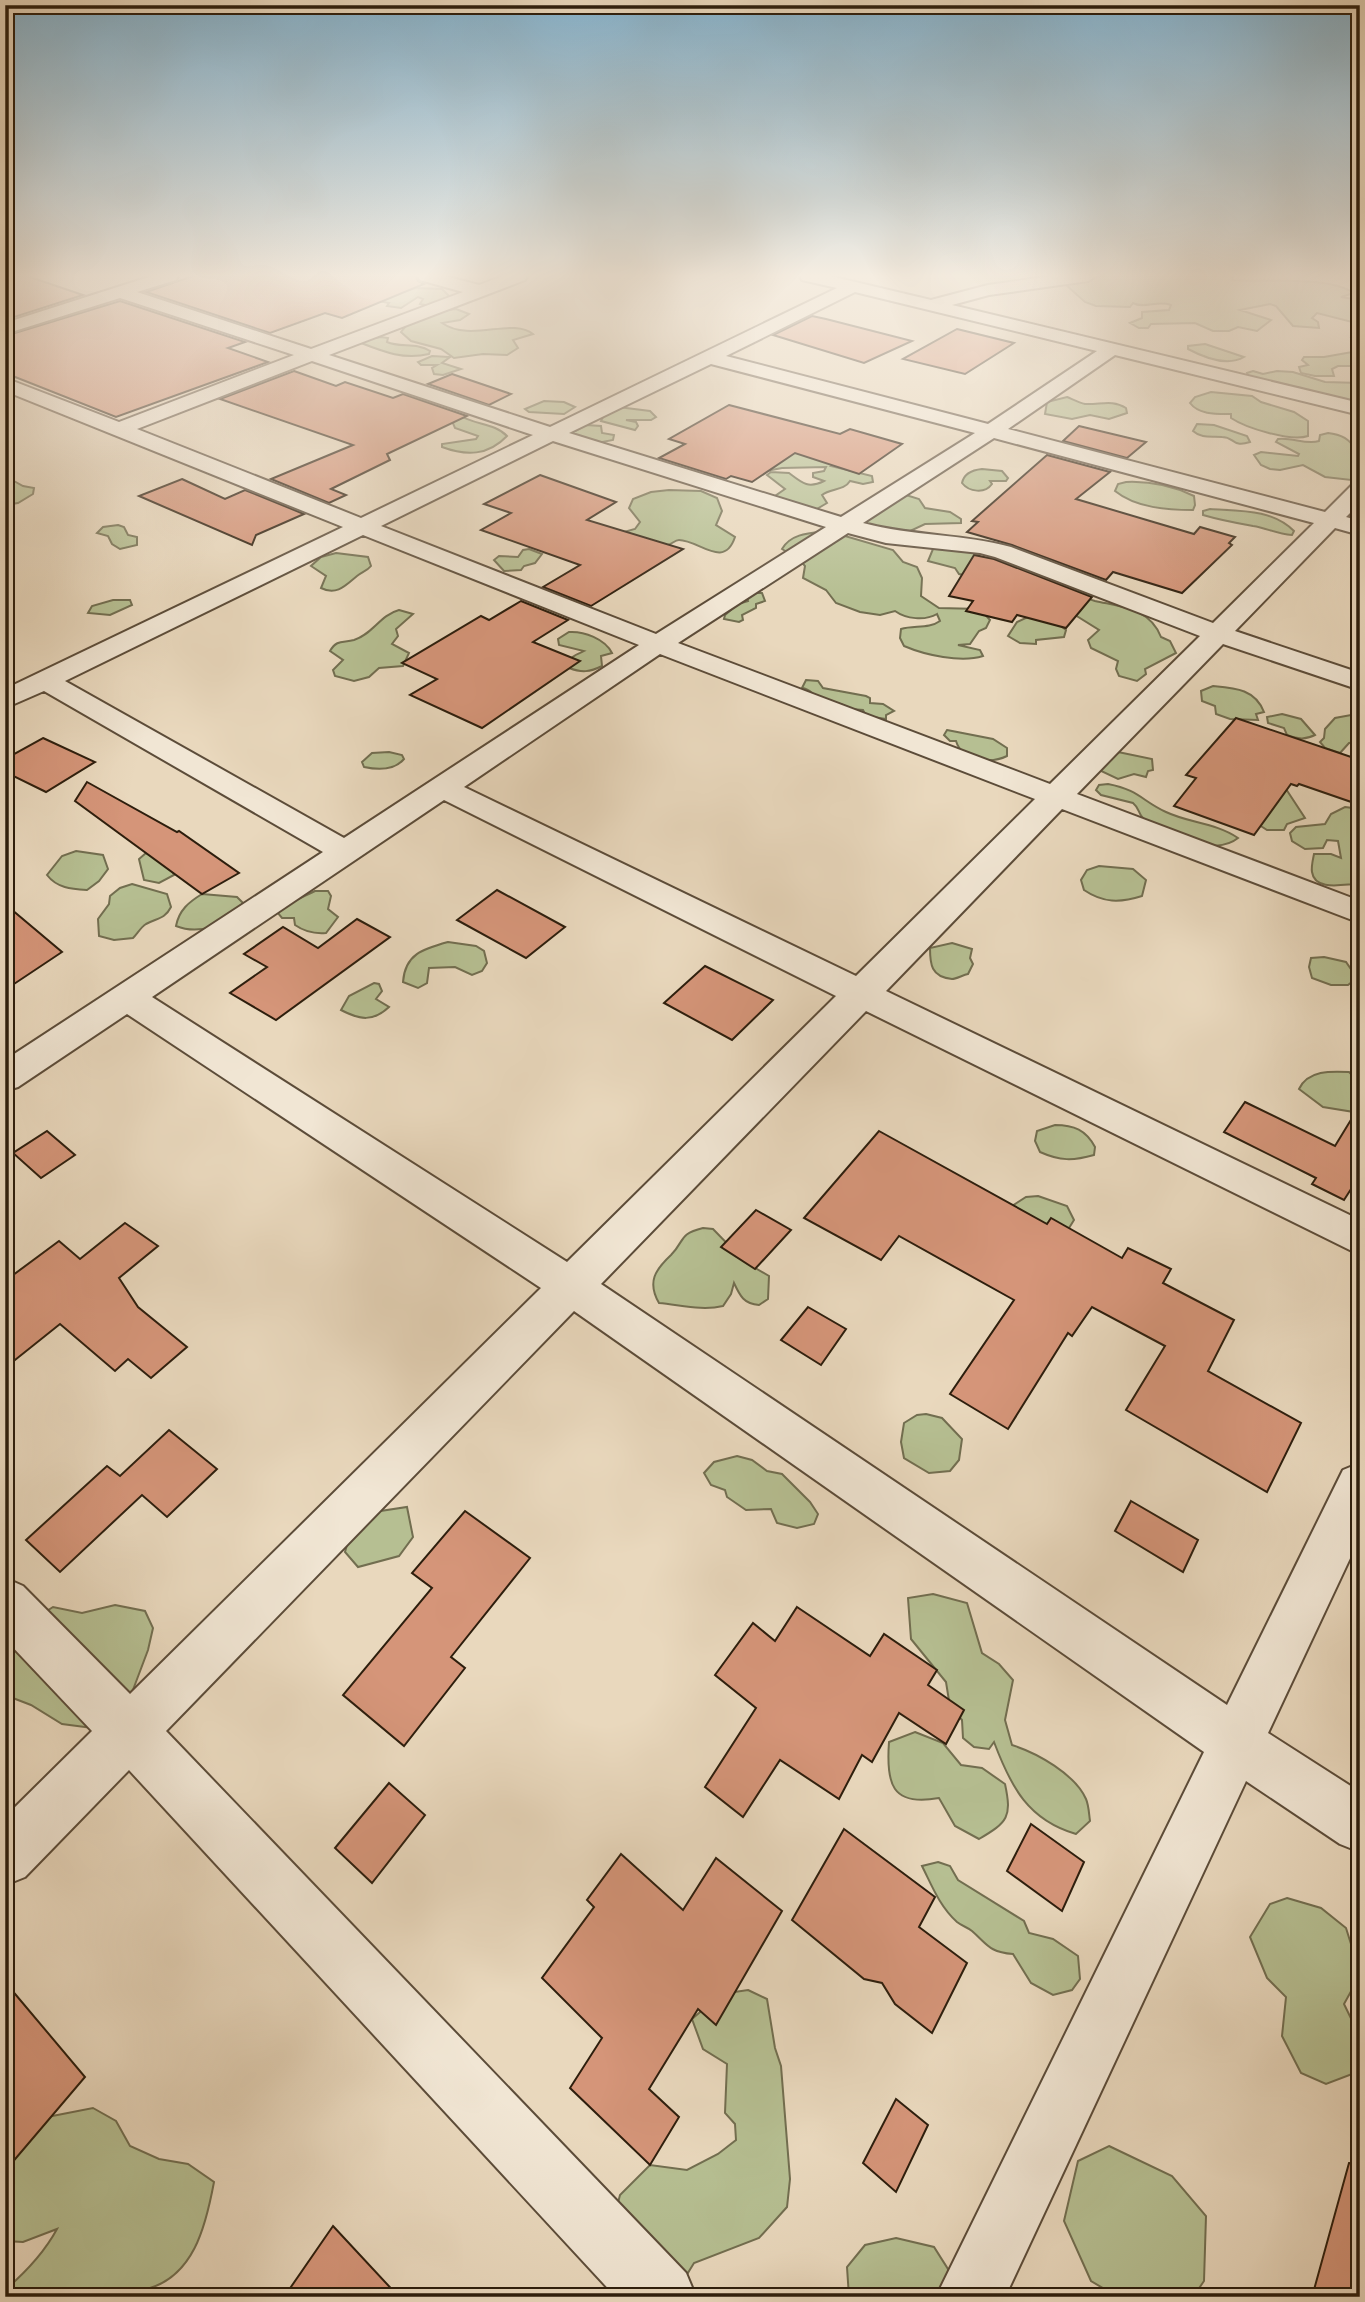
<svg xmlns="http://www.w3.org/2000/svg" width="1365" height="2302" font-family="'IM FELL DW Pica',serif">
	<rect width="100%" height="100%" fill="#e9d8bd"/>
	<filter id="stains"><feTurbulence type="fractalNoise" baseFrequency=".00286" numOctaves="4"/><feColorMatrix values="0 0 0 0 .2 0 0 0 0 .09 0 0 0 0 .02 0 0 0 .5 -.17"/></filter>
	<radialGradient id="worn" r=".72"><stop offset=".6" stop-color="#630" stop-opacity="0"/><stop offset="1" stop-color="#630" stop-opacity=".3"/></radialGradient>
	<g fill="#b6bf92" stroke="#726e50" stroke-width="2">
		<path d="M1101,276H1233L1232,280C1265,283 1326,275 1354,293L1341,297L1360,300V324L1317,313L1312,318L1318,322L1319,328L1293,326L1276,306L1270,304L1240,310L1271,320L1257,331L1238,327L1229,331H1213L1195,323L1151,324L1148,328H1139L1130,323L1142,318V312L1169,310L1171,305C1158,300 1144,309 1133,303L1130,307L1096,306L1085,302L1065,284Z"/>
		<path d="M416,288L442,289L449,296C444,304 429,307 420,304L423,299L418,297L401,308L387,306L389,303L373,300Z"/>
		<path d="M456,309L469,314L460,320L442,323C471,343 512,317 533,334L513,340L518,348L507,355L483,354L454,358L441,349L411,341L401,332C412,315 438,311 456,309Z"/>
		<path d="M1360,335V366H1338L1332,369L1334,376H1315L1301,373L1299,367L1308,365L1302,360L1304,357H1324L1358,351L1351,338Z"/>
		<path d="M381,337L388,338L387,342C400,348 417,342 430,351L429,354C404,360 384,352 361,343L364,340Z"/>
		<path d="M1205,344L1244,357C1227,367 1203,357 1188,349V346Z"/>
		<path d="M432,356L450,357L442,363L461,369L443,375L434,374L432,368L437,365H421L418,362Z"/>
		<path d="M1253,371L1263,374L1277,371L1293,372L1325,382L1360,383V397L1353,402L1303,390L1302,388L1279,386L1248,376L1247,373Z"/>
		<path d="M1211,392L1252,396L1261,402L1294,412L1308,421V436C1291,442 1246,428 1231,418V414C1217,414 1199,415 1190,403L1195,397Z"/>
		<path d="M1067,397C1072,399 1079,403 1085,404C1100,405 1112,399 1126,408L1127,413L1109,419L1090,415L1072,419L1045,414L1047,402Z"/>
		<path d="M544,401L564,402L575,407L564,414L529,412L525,409Z"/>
		<path d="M618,407L650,411L656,417L651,420H626L636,422L638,426L635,430L601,421L605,413Z"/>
		<path d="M459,415C474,425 495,423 507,436C488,456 466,456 442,447V444L476,439L478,436L455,428L452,421Z"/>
		<path d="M1197,424L1214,425L1247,436L1250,442C1232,448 1235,437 1222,437C1211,436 1202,439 1193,431Z"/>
		<path d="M586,425L601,426L602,433L614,435L613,440L597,443L570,434Z"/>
		<path d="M1328,433C1357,436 1360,456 1360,481L1325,477L1303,465L1280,470L1270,469L1261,465L1254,455L1261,452L1298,456L1299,454L1276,442L1278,439C1292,437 1306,445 1319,441L1320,435Z"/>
		<path d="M759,447L842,458L831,466L872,476L873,482L863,484L850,481C844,491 830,488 822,495L827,503L815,510L776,501L775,496L785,489L767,475L771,472L789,473C802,483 808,489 824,481L813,477V473L824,471L826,467L782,468L766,471Z"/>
		<path d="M982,469L1002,471L1008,478L1006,481H990L992,484C985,494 969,492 962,483C964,473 972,470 982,469Z"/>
		<path d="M5,476L23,486L34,488L33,494L18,503L5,505Z"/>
		<path d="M1126,482C1149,481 1173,486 1194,496L1195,505L1193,510C1168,510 1136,508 1115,491L1118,484Z"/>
		<path d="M669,490L701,491L717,498L722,511L716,525L735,537C724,570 699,540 679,540C675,540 672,544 668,545C655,547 633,537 620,533L635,529L640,522L629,508L633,499L651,492Z"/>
		<path d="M906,495L919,499L925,508L950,512L961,519V523L925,524L906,533L874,528L860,518Z"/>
		<path d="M1210,509C1240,511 1272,509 1294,531L1292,535C1276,534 1267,528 1253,526C1236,523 1220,520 1203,515V511Z"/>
		<path d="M118,525L124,527L128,535L137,537V545L120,549L112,544L108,536L97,533L103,527Z"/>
		<path d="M828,531L893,550L903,562L917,567L922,578L921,596L939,608L980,609L990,620L986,628L979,631L970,644L958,645L980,650L983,656C961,663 925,655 904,646L900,638L901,629C914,625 929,629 940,621L937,614C925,621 906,619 895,611L880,615L860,612L836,603L826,590L803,578L805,566L800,560L782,549C791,533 811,533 828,531Z"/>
		<path d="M942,548L969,550L983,558L973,577L959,574L955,568L928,561L933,549Z"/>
		<path d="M529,549L542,554L535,563L524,566L521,570L504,571L494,560L499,556L518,557L523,550Z"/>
		<path d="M336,553L368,557L371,566C367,571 362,572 357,576C346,585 337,596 321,588L326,576L311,566L321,557Z"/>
		<path d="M1064,588C1074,592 1085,598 1095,601C1122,607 1150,608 1161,637L1170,641L1176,653L1145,669L1146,674L1137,681L1119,676L1116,669L1118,661L1091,648L1088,640L1099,630L1067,610Z"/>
		<path d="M753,593H762L765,601L756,604V608L742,615L743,620L739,622L724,619L725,615L738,604L748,601L747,597Z"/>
		<path d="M113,600H130L132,605L110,615L88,613L92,606Z"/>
		<path d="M399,610L413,614L396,629L398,636L392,644L409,653L403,666L379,668L369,677L354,681L335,676L333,670L343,660L330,651C337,639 343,643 354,640C373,634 380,615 399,610Z"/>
		<path d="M1032,615L1052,619L1066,630L1064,637L1036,640V644L1020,643L1008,636L1017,622Z"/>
		<path d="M569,632C584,631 605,639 612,653L601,656L602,666C590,672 582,673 569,668C569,655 575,656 584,651L559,645L558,639Z"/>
		<path d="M806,680L818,681L823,688L866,696L870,698V703L883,704L894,711L886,715V719L866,716L863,710L850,709C841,701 828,703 817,697C811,693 810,689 802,688Z"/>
		<path d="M1213,686C1235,688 1255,689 1264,712L1256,714L1258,720L1230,719L1216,714L1215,706L1202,701L1201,691Z"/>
		<path d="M1282,714L1301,719L1315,735C1305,740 1298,739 1287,735L1284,728L1268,723L1267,717Z"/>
		<path d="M1351,715L1360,719V742L1349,743L1340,753L1325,748L1320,742L1324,738L1325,729L1335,718Z"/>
		<path d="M947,730L993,739L1007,748V756C991,764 962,761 956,741H950L944,735Z"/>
		<path d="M389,752L402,755L404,759C394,771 378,770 364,767L362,762L372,753Z"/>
		<path d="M1118,752L1152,759L1153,770L1148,771L1146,777L1134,774L1118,779L1099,770Z"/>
		<path d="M1108,784C1139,790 1142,801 1166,812C1189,823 1216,823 1238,838C1215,857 1159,838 1142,817C1138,812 1139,808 1133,803L1101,795L1096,790L1099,785Z"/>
		<path d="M1286,789L1305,818L1287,824L1284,830H1267L1250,819Z"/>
		<path d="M1345,807L1360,809V884C1348,883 1315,893 1312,872C1311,867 1313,859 1314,854H1331L1341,858L1338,841L1327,840L1323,848L1305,849L1292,841L1290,833L1296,827L1325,824L1331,814Z"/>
		<path d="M76,851L103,855L108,869L99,881L87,890C71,889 57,888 47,875L62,856Z"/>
		<path d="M146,853L171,867L174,875L159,883L144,880L139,859Z"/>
		<path d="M1099,866L1133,869L1146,880L1142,896C1120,903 1103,903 1084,890L1081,880L1087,870Z"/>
		<path d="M132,884L167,894L171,907C165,919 157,918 146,924C141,927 137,934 133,938L114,940L99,936L98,919L109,904L110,896L120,888Z"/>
		<path d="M315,891H328L331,896L328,909L338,917L326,933C314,934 305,932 295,925L294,918H282L277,912C290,902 301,898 315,891Z"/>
		<path d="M202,894L237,897L243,903C231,926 198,935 176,926C179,910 189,902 202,894Z"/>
		<path d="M448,942L476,946L484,951L487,963L482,971L472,975L455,967L429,968L427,983L418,988L403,982C405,954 423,949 448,942Z"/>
		<path d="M952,943L972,949L970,958L973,964L968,974C963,975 956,979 952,979C931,977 930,964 930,948Z"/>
		<path d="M1324,957L1346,962L1357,978L1348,985H1331L1312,978L1309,967L1311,958Z"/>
		<path d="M374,983L379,984L382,991L376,999L389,1007C373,1022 360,1020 341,1010L349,996Z"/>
		<path d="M1349,1072L1360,1083V1113L1323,1107L1299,1089C1308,1070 1331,1071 1349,1072Z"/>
		<path d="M1055,1125C1074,1125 1086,1130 1095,1147L1094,1155C1073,1161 1060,1161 1040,1152L1035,1141L1037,1131Z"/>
		<path d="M1038,1196L1067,1206L1074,1220L1069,1228L1050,1230L1012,1206L1026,1197Z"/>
		<path d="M703,1228L713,1229L745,1262L769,1276L768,1299L759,1305C744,1304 740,1296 734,1283L731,1294L723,1306C702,1311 681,1305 659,1303C647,1282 655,1270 671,1255C685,1241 678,1234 703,1228Z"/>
		<path d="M926,1414L942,1418L962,1439L959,1460L950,1471L929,1473L904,1458L901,1442L904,1423L917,1415Z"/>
		<path d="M737,1456L752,1460L767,1471L782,1474L810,1502L818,1514L814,1524L797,1528L777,1523L771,1509L746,1510L727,1497L725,1490L711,1485L704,1473L714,1462Z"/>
		<path d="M407,1507L413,1537L399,1556L358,1567L345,1552L352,1527L374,1512Z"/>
		<path d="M933,1594L967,1603L982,1653L999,1664L1013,1680L1005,1720L1012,1745C1037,1753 1075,1774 1086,1799C1089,1806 1089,1815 1090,1821L1076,1834C1028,1820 1011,1787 994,1742L989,1749L974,1747L963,1738L962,1720L950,1707L946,1682L911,1639L908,1598Z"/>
		<path d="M115,1605L145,1611L153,1628L148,1650L128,1703L100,1729L62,1724L31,1705L5,1695C5,1634 2,1640 53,1607L82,1613Z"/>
		<path d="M915,1732L943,1743L961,1765L982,1768L1005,1784C1012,1817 1008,1822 979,1839L955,1826L939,1798C891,1807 886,1783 889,1742Z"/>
		<path d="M938,1862L950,1866L958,1880L1024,1921L1029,1933L1053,1939L1078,1956L1080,1979L1072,1990L1053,1995L1031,1983L1013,1954C989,1952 988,1945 972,1931C967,1927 962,1926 957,1922C940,1907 932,1886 922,1866Z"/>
		<path d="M1287,1898L1321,1908L1346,1928L1356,1960L1354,1986L1344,2004L1360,2037V2071L1326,2084L1301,2073L1282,2036L1286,1997L1267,1978L1250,1937L1270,1904Z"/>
		<path d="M748,1990L767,1999L775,2048L781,2066L790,2179L787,2207L759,2238L694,2263L686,2276L612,2226L620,2195L650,2165L687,2170L718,2154L736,2140L735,2124L725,2113L727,2064L703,2049L692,2019L721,1994Z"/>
		<path d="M93,2108L116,2121L130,2146L159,2159L188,2164L214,2182C206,2225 194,2279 143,2290C133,2292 121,2290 110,2291L106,2297H5V2290C26,2272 44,2253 57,2229L23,2242L5,2241V2140L32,2120Z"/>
		<path d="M1109,2146L1172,2176L1206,2216L1204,2281L1193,2297H1118L1091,2281L1064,2221L1078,2161Z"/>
		<path d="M896,2238L934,2247L953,2277L947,2297H849L847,2267L865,2245Z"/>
	</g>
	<g fill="#d59579" stroke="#2d1e0d" stroke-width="2">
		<path d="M5,276H27L83,295L5,320Z"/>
		<path d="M193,276H416L418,281L424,284L342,318L325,313L270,333L146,292Z"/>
		<path d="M120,301L245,342L228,348L268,362L116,417L5,373V336Z"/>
		<path d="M812,316L826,319L912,341L864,363L773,335Z"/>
		<path d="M957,329L1014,343L965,374L903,359Z"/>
		<path d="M294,371L336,386L345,382L393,398L403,394L467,416L387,454L390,460L331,489L346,495L329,503L271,479L353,445L220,399Z"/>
		<path d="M452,374L511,394L489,405L428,384Z"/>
		<path d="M729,405L840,434L850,429L902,444L859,474L795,453L752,482L731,476L726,479L659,458L685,444L669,439Z"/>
		<path d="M1079,426L1146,442L1127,458L1063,441Z"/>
		<path d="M1047,455L1110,472L1076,499L1194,534L1200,527L1235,537L1229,543L1232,545L1182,593L1113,572L1106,580L1012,545L967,532L978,522L972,521Z"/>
		<path d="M540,475L616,502L587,520L683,549L591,606L543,587L580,565L481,530L511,513L484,504Z"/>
		<path d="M182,479L225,499L245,490L304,514L256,535L252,545L139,496Z"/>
		<path d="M974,555L994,559L1092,597L1066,628L1017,615L1012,622L966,611L973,601L949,596Z"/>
		<path d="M521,601L568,620L533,642L580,661L482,728L410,695L437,679L402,663L481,616L489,620Z"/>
		<path d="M1236,718L1360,760V805L1299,784L1297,786L1291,784L1254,835L1174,806L1196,778L1186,775Z"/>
		<path d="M43,738L95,762L46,792L5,772V759Z"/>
		<path d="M87,782L177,832L179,831L239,873L202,894L75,801Z"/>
		<path d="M497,890L565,927L526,958L457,920Z"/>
		<path d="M5,904L62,952L5,990Z"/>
		<path d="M357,919L390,937L276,1020L230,993L267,967L244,954L283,927L318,948Z"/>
		<path d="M705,966L773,1000L732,1040L664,1003Z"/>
		<path d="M1245,1102L1335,1146L1360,1105V1175L1344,1200L1312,1184L1316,1178L1224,1132Z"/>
		<path d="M47,1131L75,1155L41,1178L13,1153Z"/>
		<path d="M879,1131L1047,1224L1051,1218L1122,1258L1128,1248L1171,1269L1163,1283L1234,1320L1208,1371L1301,1423L1267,1492L1126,1410L1165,1346L1092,1307L1072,1336L1068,1333L1008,1429L950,1394L1014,1300L899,1236L881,1260L804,1218Z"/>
		<path d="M756,1210L791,1230L755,1269L721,1247Z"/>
		<path d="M125,1223L158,1246L119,1278L138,1307L187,1347L151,1378L128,1359L115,1371L60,1324L5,1368V1281L59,1241L80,1259Z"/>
		<path d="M808,1307L846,1329L821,1365L781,1340Z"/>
		<path d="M169,1430L217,1469L167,1517L142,1495L60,1572L26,1540L107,1466L120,1476Z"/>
		<path d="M1131,1501L1198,1540L1183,1572L1115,1531Z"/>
		<path d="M465,1511L530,1558L451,1657L465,1668L404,1746L343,1695L432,1588L412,1573Z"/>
		<path d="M797,1607L870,1656L884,1634L937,1670L928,1685L964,1710L946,1744L899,1713L872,1762L862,1755L839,1799L780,1760L743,1817L705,1787L756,1708L715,1675L753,1623L775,1641Z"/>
		<path d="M389,1783L425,1815L372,1883L335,1848Z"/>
		<path d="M1031,1824L1084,1862L1062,1911L1007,1871Z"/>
		<path d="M844,1829L935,1897L919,1927L967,1963L932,2033L895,2004L882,1983L864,1979L792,1920Z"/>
		<path d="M621,1854L683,1910L716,1858L782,1911L716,2025L698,2009L649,2089L679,2117L650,2165L570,2088L602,2038L542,1978L594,1907L587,1900Z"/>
		<path d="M5,1982L85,2077L5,2171Z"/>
		<path d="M896,2099L928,2125L896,2192L863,2163Z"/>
		<path d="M1349,2163L1360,2164V2297H1312Z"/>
		<path d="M333,2226L399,2297H284Z"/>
	</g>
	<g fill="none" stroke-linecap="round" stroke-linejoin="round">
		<g stroke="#5c4c39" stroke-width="4">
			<path id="minor" d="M152,276H178L176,280L137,292L311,349L463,292L420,280L418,276H445L479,285L503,276H527L525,280L329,355L550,427L837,288L802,280L800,276H830L931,300L988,285L1051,276H1096L1088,281L989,295L952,305L1360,403V415L1115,355L1008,429L1325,512L1352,485L1360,483V503L1346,517L1360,521V535L1335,528L1235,631L1360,673V690L1223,644L1077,794L1360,901V923L1062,809L886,991L1360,1220V1255L866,1011L601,1284L1227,1705L1343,1470L1360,1463V1537L1268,1733L1360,1792V1852L1340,1844L1246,1781L1005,2297H936L1204,1752L574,1311L166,1731L686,2273L696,2297H616L129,1770L25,1877L5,1885V1817L92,1731L5,1639V1578L23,1586L130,1694L541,1288L127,1014L18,1087L5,1091V1060L323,852L44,691L5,708V689L343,527L5,391V378L119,422L294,355L120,298L5,334V323ZM855,292L1097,351L988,424L726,356ZM312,361L533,435L361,518L137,429ZM711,364L975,433L841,517L569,433ZM994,438L1314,523L1213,623L1011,547C963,534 912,536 863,523ZM553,441L826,527L656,634L381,526ZM848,533L886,543L980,553L995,557L1200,636L1050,784L678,643ZM363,535L639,645L344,838L65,681ZM660,654L1035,799L856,976L464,787ZM444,800L836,996L567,1262L152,997Z"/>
		</g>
		<use href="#minor" fill="#f1e6d4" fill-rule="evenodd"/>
	</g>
	<linearGradient id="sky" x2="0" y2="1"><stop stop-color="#87b6d2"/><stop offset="0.46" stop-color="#f5ede1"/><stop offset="1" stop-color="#f5ede1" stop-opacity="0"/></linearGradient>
	<rect width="1365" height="599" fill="url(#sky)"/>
	<rect width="1365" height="2302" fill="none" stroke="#e9d8bd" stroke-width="28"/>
	<rect x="7" y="7" width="1351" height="2288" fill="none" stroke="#2d1e0d" stroke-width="3.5"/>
	<rect x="14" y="14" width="1337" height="2274" fill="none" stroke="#2d1e0d" stroke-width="2"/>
	<rect width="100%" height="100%" filter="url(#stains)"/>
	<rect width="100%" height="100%" fill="url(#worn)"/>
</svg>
